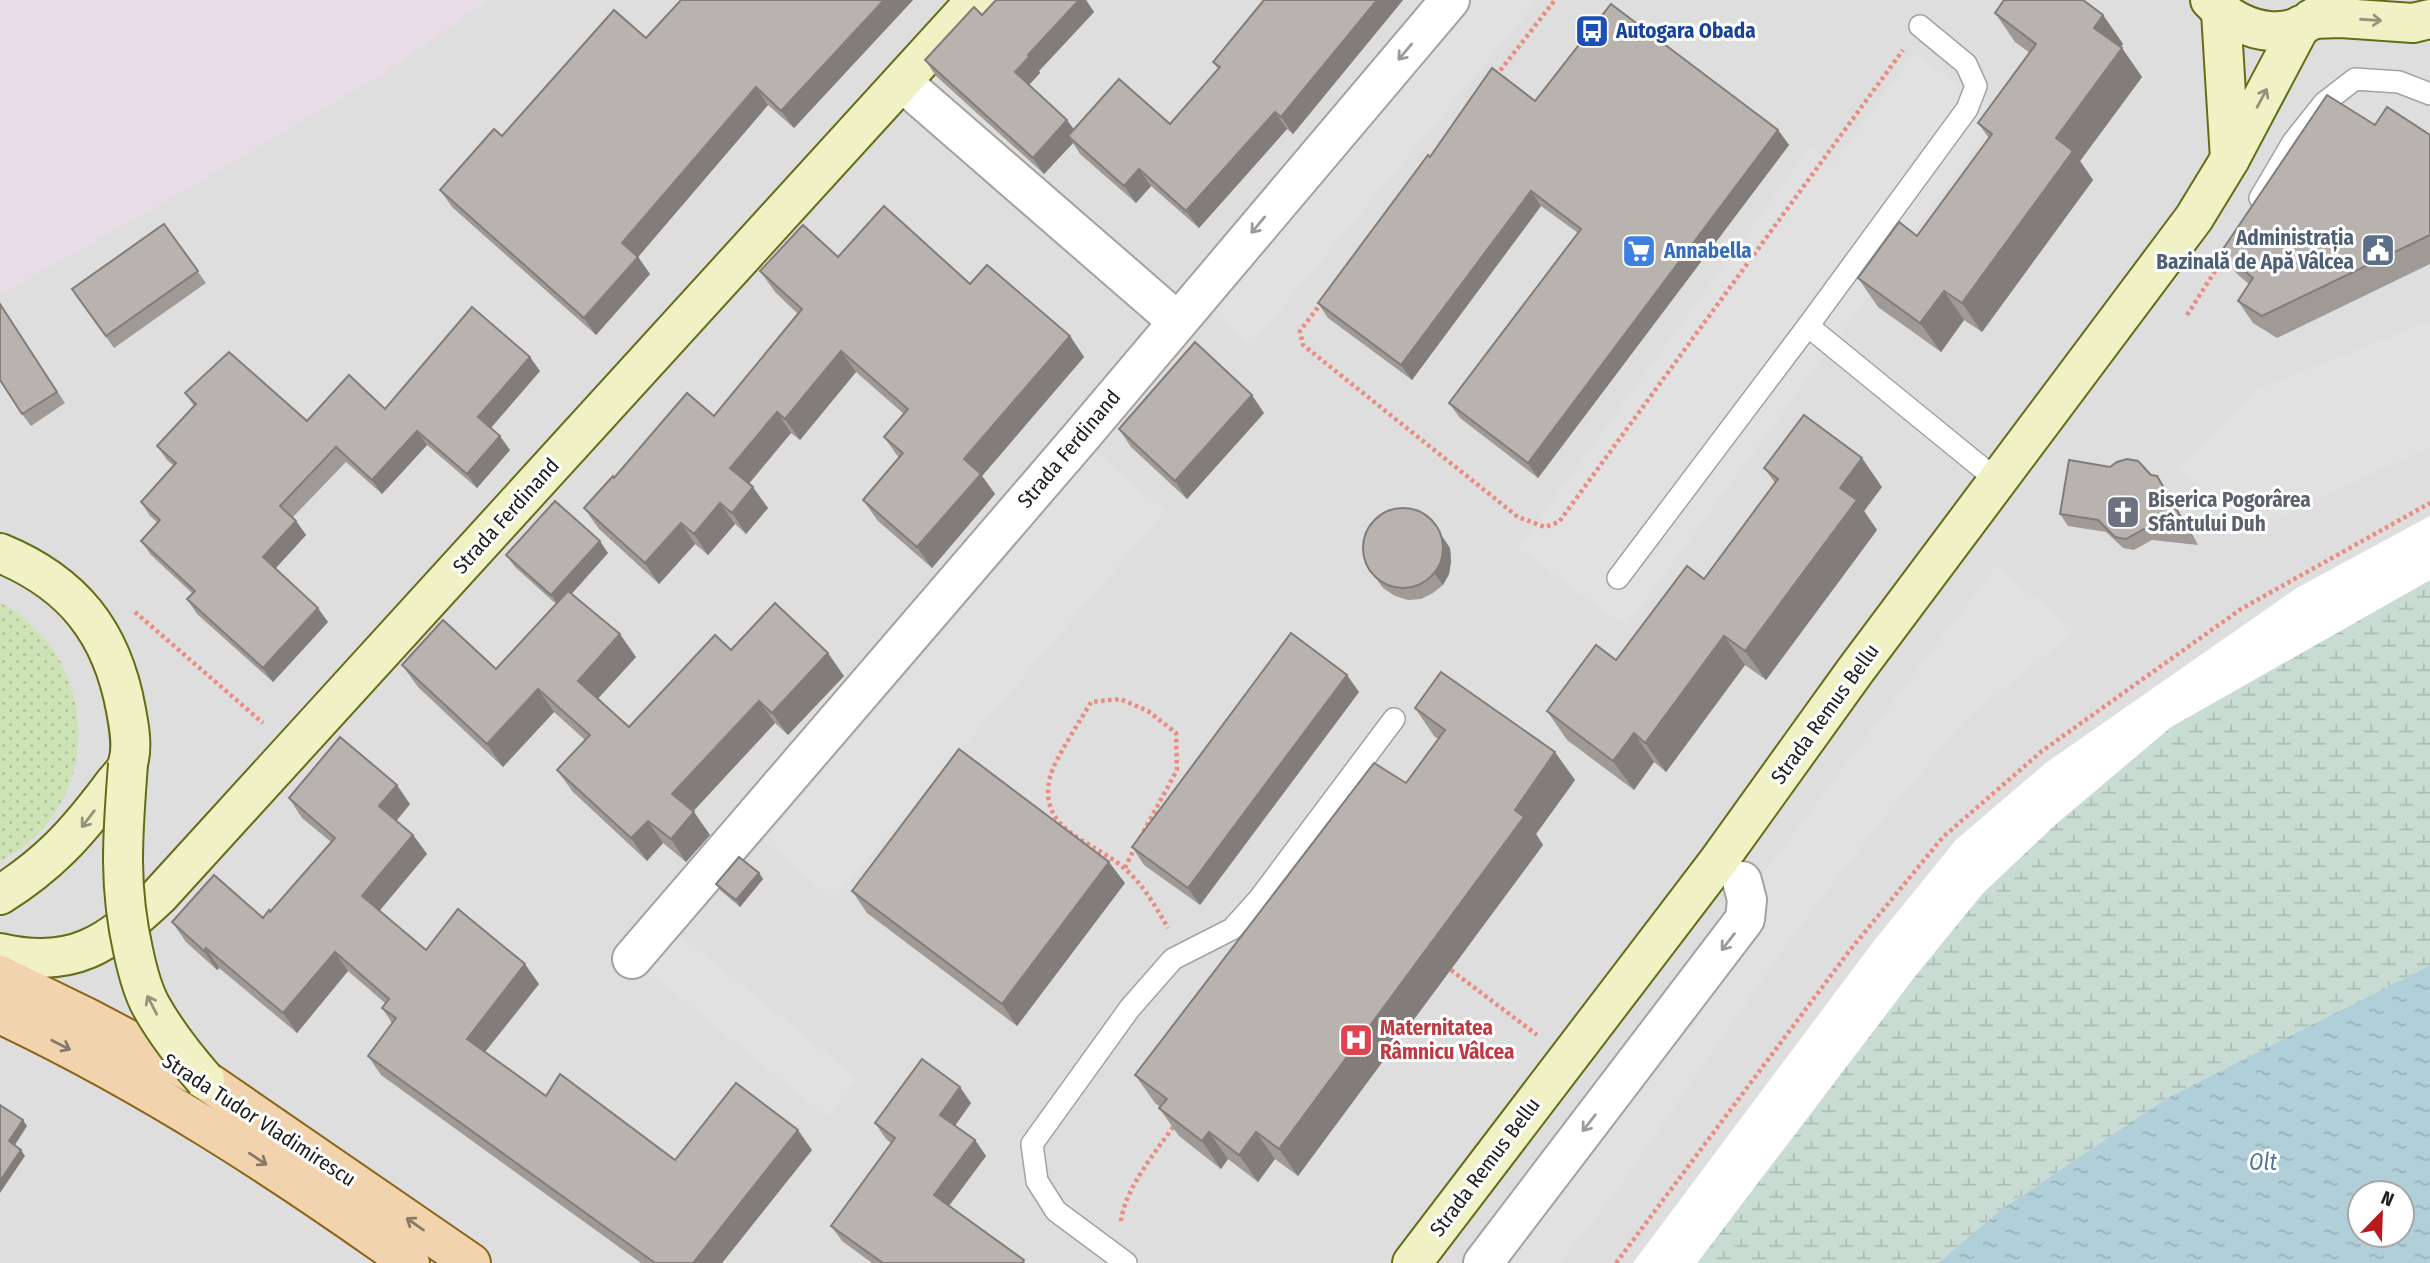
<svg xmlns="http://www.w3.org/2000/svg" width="2430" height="1263" font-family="'Fira Sans Condensed',sans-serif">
	<defs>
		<pattern id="grass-dots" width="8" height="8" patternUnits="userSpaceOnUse" patternTransform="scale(1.75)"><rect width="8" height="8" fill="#cde3b6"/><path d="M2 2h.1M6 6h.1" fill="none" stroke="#b0c29c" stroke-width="1.8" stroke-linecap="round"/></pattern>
		<pattern id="wetland-marsh" width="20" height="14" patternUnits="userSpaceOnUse" patternTransform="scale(1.75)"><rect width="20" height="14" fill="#c8dcd3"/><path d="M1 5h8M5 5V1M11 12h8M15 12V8" fill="none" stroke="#acbcb5"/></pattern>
		<pattern id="water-ripples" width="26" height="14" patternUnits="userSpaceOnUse" patternTransform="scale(1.75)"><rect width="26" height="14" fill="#b0cfd8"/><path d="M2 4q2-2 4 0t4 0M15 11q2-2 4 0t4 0" fill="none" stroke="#97b1b9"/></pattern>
	</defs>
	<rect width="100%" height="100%" fill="#f0eee9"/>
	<path fill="#dfdede" d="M0,0H2430V516L2297,588L2046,763L1956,840L1874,941L1633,1263H0Z"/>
	<path fill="#e8dce6" d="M0,0H489L381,75L193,186L0,295Z"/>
	<path fill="url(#grass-dots)" d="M0,603C14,609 23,617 34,628C105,694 89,819 0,861Z"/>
	<path fill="url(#wetland-marsh)" d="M2430,580V965L2167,1098L1999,1211L1938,1263H1697L1916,975L1983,893L2056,824L2171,727Z"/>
	<g fill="#e1e1e1">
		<path d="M1467,0H1538L1251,345L1209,311Z"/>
		<path d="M1914,53L2000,115L1626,627L1518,548L1810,147L1833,164Z"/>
		<path d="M2430,321V447L2245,534L2178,468L2260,388Z"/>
		<path d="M1096,452L1165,511L833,900L764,841Z"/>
		<path d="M1996,566L2076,631L1964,721L1878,825L1778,956L1612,1198L1560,1263H1473L1709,945Z"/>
		<path d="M663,921L858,1079L827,1117L632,959Z"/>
	</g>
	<path fill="url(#water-ripples)" fill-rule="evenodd" d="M2430,965V1263H1938L1999,1211L2167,1098ZM2360,1193H2402V1235H2360Z"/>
	<path fill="#fff" d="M2430,516V580L2171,727L2056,824L1983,893L1916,975L1697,1263H1633L1874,941L1956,840L2046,763L2297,588Z"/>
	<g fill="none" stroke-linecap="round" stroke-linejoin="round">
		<g stroke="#a2a2a2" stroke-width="24">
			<g id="lane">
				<path d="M2260,198L2293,142L2324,103L2355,79L2399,82L2430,94"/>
				<path d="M1808,326L1998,481"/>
				<path d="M1618,578L1808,326L1967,109L1976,86L1966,64L1920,26"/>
				<path d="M1126,1263L1056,1211L1037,1181L1032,1144L1130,1008L1173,959L1232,929L1259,899L1394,719"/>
			</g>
		</g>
		<g stroke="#a2a2a2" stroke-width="42">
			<g id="street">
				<path d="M902,82L1177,321"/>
				<path d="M632,959L1079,439L1450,0"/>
				<path d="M1483,1263L1745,919L1747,900L1742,881"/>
			</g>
		</g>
		<g stroke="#646d14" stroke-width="42">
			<g id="secondary">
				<path d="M2210,0C2243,36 2300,47 2330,0"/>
				<path d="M2221,12L2230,159"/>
				<path d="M2311,19L2341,18L2413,23L2430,19"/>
				<path d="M0,553C73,583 112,632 126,710C129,726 133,747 128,763C126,772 115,781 110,789C76,834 49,864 0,895"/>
				<path d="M0,953C73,970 108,944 159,896L976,0"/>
				<path d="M1412,1263L1717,863L1855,671L2194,218L2230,159L2301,25"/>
			</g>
		</g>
		<g stroke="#8b6314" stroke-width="42">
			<g id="primary">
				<path d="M0,975L88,1018L205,1080L471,1263"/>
				<path d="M0,1014C146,1083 280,1170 410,1263"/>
			</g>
		</g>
		<g stroke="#e98c82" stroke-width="4.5" stroke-dasharray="3.5 3.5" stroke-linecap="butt">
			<path d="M1496,76L1555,0"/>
			<path d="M1322,302L1300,331L1303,345L1518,517L1545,527L1559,522L1903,50"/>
			<path d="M2187,315L2226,254"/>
			<path d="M135,612L263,723"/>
			<path d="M1140,838L1177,770L1176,733L1148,711L1120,699L1091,702C1081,720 1055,758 1050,777C1037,831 1092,840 1124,868C1143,884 1156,907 1168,928"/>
			<path d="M1125,868L1136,845"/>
			<path d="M1451,970L1537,1035"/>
			<path d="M1121,1221C1125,1188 1157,1150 1176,1123"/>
			<path d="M1616,1263L1850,950L1943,837L2042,751L2241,609L2430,503"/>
		</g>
		<use href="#lane" stroke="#fff" stroke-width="21"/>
		<use href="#street" stroke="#fff" stroke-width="38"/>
		<use href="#secondary" stroke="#f0f2c5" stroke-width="38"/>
		<use href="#primary" stroke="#f1d4ae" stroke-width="38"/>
		<g stroke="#646d14" stroke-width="42" stroke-linecap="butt">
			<path id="secondary-bridge" d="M128,764C123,832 118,883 133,950C137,969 142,990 151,1006C166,1033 185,1057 205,1080"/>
		</g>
		<use href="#secondary-bridge" stroke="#f0f2c5" stroke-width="38"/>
	</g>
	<g fill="#9f9a96">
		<path d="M681,0H913L794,128L768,105L638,257L650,274L596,335L452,207L440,190L502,136L646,38Z"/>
		<path d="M996,0H1086L1094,12L1039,71L1040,73L1029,85L1074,130L1170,124L1218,69L1213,62L1264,0H1403L1293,134L1287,129L1199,228L1151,186L1136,203L1080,154L1073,143L1044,174L936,76L925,60L982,15Z"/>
		<path d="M1995,13L2103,15L2123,44L2121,47L2142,77L2080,161L2093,180L1982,332L1964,320L1941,352L1878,307L1858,278L1917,236L1989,138L1978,123L2030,53L2015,42Z"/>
		<path d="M1535,101L1778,130L1789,145L1538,478L1460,418L1449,403L1578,233L1541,206L1412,380L1328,318L1318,303L1430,157Z"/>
		<path d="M2375,125L2430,135V264L2277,338L2253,323L2238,301L2249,284L2237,274L2221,252Z"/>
		<path d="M164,224L206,283L114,348L72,289Z"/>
		<path d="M838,257L970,284L1070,336L1084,357L982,476L995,494L932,568L878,521L863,500L899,458L884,437L904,414L856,372L800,440L791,433L749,484L768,508L746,534L735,524L708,555L695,544L659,584L599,529L584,508L614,478L714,416L798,314L775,292L760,271Z"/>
		<path d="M6,313L65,403L31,426L22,414Z"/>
		<path d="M540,371L491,428L510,450L477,488L427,445L382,494L346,462L293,517L306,535L275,569L328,622L273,682L197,614L187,599L193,594L151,555L141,541L158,523L150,516L141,502L174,466L167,460L157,446L194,406L185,393L307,421L385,409Z"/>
		<path d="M1264,413L1187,499L1131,447L1119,429Z"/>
		<path d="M1764,468L1882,487L1864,511L1877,530L1766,680L1745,665L1666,772L1654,762L1634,790L1567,740L1547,711L1616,660L1704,579L1775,483Z"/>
		<path d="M2151,475L2165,488L2198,545L2152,540L2134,550L2123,548L2106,532L2068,526L2060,514Z"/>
		<path d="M1450,548L1451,561L1449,574L1443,585L1433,593L1421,599L1408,600L1395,596L1383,588L1366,565Z"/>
		<path d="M608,553L571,594L636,657L598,698L629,727L731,650L844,676L788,735L775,723L693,811L710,835L686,862L663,843L647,861L573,792L557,770L585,740L554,712L503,767L418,687L402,665L496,669L556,604L515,567L506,555Z"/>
		<path d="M1359,692L1200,905L1144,865L1132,847Z"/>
		<path d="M1415,708L1575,780L1536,834L1543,845L1298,1176L1275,1159L1258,1182L1228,1159L1221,1169L1179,1136L1159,1108L1160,1107L1155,1103L1135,1075L1406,783L1438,739L1434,736Z"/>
		<path d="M289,798L410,804L396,821L413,835L427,854L379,911L426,950L539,984L485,1052L546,1096L675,1160L812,1150L722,1263H641L381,1075L368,1056L392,1023L382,1008L385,1003L348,971L297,1033L219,968L217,970L186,942L172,922L263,918L270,912L331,842L302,818Z"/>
		<path d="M759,873L763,879L740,907L720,890L716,884Z"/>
		<path d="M1125,883L1017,1026L867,913L852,891Z"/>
		<path d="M971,1103L955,1126L975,1140L986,1156L949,1206L1026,1263H872L842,1241L831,1226L891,1143L886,1139L875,1123Z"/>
	</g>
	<g fill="#827d7a">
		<path d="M884,0H913L794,128L781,111Z"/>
		<path d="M1079,0H1086L1094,12L1039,71L1040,73L1026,88L1015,72L1028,55Z"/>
		<path d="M1377,0H1403L1293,134L1281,117Z"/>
		<path d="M2103,15L2123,44L2114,57L2094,28Z"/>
		<path d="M2122,48L2142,77L2080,161L2093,180L1982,332L1962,303L2056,138Z"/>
		<path d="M756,87L768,105L638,257L650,274L596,335L584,318L622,243Z"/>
		<path d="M1275,112L1287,129L1199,228L1186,211Z"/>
		<path d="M1067,120L1079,136H1068L1073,143L1044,174L1033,158Z"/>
		<path d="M1778,130L1789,145L1538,478L1528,463Z"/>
		<path d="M1139,169L1151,186L1136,203L1124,186Z"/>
		<path d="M1531,191L1541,206L1412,380L1401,365Z"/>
		<path d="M1944,291L1964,320L1941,352L1920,323Z"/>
		<path d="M1070,336L1084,357L982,476L995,494L932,568L917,547L964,459Z"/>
		<path d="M841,351L856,372L800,440L785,419Z"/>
		<path d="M530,357L540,371L488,431L478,417Z"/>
		<path d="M1252,395L1264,413L1187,499L1175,481Z"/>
		<path d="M777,412L791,433L744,489L730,468Z"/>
		<path d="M417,431L427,445L382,494L372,480Z"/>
		<path d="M500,436L510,450L477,488L467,474Z"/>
		<path d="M1862,458L1882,487L1864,511L1877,530L1766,680L1745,651L1840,488Z"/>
		<path d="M2157,476L2165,488L2198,545L2190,533Z"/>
		<path d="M753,487L768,508L746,534L732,513Z"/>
		<path d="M720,503L735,524L708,555L694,534Z"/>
		<path d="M296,521L306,535L273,571L263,557Z"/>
		<path d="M681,523L695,544L659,584L645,563Z"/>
		<path d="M1442,536L1450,548L1451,561L1449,574L1443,585L1434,573Z"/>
		<path d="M600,541L608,553L560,607L551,595Z"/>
		<path d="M318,608L328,622L273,682L263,668Z"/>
		<path d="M620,634L636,657L594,703L578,681Z"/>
		<path d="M1724,636L1745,665L1666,772L1645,743Z"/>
		<path d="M828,653L844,676L788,735L772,713Z"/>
		<path d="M1347,675L1359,692L1200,905L1188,888Z"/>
		<path d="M538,689L554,712L503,767L487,744Z"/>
		<path d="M759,701L775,723L688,817L672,794Z"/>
		<path d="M1634,733L1654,762L1634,790L1613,761Z"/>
		<path d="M1555,752L1575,780L1536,834L1543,845L1298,1176L1279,1149Z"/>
		<path d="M397,785L410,804L393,825L379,806Z"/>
		<path d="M694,812L710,835L686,862L671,839Z"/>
		<path d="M648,821L663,843L647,861L631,838Z"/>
		<path d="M413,835L427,854L376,915L362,896Z"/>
		<path d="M1109,862L1125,883L1017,1026L1002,1004Z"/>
		<path d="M759,873L763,879L740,907L736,900Z"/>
		<path d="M206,948L219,968L217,970L204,951Z"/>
		<path d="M335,952L348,971L297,1033L283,1013Z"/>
		<path d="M525,964L539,984L480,1058L467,1039Z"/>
		<path d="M960,1087L971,1103L951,1131L940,1115Z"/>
		<path d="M23,1120L27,1126L13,1148L9,1141Z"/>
		<path d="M798,1130L812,1150L722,1263H693Z"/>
		<path d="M1209,1132L1228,1159L1221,1169L1202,1141Z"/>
		<path d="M1256,1132L1275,1159L1258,1182L1239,1155Z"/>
		<path d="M975,1140L986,1156L945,1211L934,1195Z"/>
		<path d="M21,1150L25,1156L0,1193V1181Z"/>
	</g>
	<g fill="#b9b3af" stroke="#827d7a" stroke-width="2">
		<path d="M681,0H884L781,111L756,87L622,243L638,257L584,318L440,190L494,129L502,136L614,10L646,38Z"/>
		<path d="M996,0H1079L1028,55L1029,57L1015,72L1067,120L1033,158L925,60L974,7L982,15Z"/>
		<path d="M1264,0H1377L1281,117L1275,112L1186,211L1139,169L1124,186L1068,136L1119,79L1170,124L1220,67L1213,62Z"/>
		<path d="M2004,0H2083L2103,15L2094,28L2122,48L2056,138L2073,151L1962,303L1944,291L1920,323L1858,278L1899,222L1917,236L1992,134L1978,123L2036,44L1995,13Z"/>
		<path d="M1611,4L1778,130L1528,463L1449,403L1581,229L1531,191L1401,365L1318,303L1428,155L1430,157L1492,68L1535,101Z"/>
		<path d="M2327,95L2375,125L2387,107L2430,135V235L2262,316L2238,301L2253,278L2221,252Z"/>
		<path d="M884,206L970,284L987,265L1070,336L964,459L981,474L917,547L863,500L903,453L884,437L908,409L841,351L785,419L777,412L730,468L753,487L732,513L720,503L694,534L681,523L645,563L584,508L613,476L614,478L687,393L714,416L802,309L760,271L803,225L838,257Z"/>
		<path d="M164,224L198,271L106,336L72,289Z"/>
		<path d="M0,304L57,392L22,414L0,380Z"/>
		<path d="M472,307L530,357L478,417L500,436L467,474L417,431L372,480L336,447L280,506L296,521L263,557L318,608L263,668L187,599L195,591L141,541L160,520L141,502L176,463L157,446L196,404L185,393L229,352L307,421L349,375L385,409Z"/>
		<path d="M1195,342L1252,395L1175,481L1119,429Z"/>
		<path d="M1804,415L1862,458L1840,488L1857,500L1745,651L1724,636L1645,743L1634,733L1613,761L1547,711L1596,645L1616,660L1687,566L1704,579L1778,479L1764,468Z"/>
		<path d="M2127,459L2138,461L2151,475L2157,476L2190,533L2144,529L2126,539L2115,537L2098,520L2060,514L2069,460L2110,467L2117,462Z"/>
		<path d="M555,501L600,541L551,595L506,555Z"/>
		<circle cx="1403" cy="548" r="40"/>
		<path d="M568,591L620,634L578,681L629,727L715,635L731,650L775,603L828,653L772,713L759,701L672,794L694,812L671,839L648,821L631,838L557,770L590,735L538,689L487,744L402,665L443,620L496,669Z"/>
		<path d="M1291,633L1347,675L1188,888L1132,847Z"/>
		<path d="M1441,672L1555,752L1515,810L1524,817L1279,1149L1256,1132L1239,1155L1209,1132L1202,1141L1159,1108L1167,1099L1135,1075L1374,763L1406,783L1445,730L1415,708Z"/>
		<path d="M340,737L397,785L379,806L413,835L362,896L426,950L458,909L525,964L467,1039L546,1096L560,1074L675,1160L736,1083L798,1130L693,1263H655L368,1056L396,1018L382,1008L389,999L335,952L283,1013L206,948L204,951L172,922L214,875L263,918L269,910L270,912L335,838L289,798Z"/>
		<path d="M959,749L1109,862L1002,1004L852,891Z"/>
		<path d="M739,857L759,873L736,900L716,884Z"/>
		<path d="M922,1059L960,1087L940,1115L975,1140L934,1195L1024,1260L1022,1263H883L831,1226L895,1138L875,1123Z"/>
		<path d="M0,1105L23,1120L9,1141L21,1150L0,1181Z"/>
	</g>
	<defs><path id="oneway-shaft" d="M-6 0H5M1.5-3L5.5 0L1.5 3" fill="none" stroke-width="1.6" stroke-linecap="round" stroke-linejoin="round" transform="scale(1.75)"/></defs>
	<g stroke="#93947b">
		<use href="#oneway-shaft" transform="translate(2371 20) rotate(4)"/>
		<use href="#oneway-shaft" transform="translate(2262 98) rotate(-62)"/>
		<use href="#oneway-shaft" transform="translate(88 819) rotate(127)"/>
		<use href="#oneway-shaft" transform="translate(152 1005) rotate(-117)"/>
	</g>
	<g stroke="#9b9b9b">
		<use href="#oneway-shaft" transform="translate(1405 52) rotate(130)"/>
		<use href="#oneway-shaft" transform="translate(1258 225) rotate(130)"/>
		<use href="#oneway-shaft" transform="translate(1728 942) rotate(128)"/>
		<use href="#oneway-shaft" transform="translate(1589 1123) rotate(128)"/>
	</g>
	<g stroke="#897a68">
		<use href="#oneway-shaft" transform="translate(61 1045) rotate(27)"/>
		<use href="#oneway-shaft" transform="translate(258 1159) rotate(34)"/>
		<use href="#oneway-shaft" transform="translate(415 1224) rotate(-145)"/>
	</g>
	<defs>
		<g id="bus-square" transform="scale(1.75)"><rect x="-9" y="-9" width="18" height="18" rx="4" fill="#1a4fb4" stroke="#fff"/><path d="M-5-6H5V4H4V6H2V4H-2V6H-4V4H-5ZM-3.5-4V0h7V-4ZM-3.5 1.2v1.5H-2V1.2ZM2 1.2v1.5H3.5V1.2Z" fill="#fff"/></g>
		<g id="civic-square" transform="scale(1.75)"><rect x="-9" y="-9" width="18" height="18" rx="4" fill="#5c6f8a" stroke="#fff"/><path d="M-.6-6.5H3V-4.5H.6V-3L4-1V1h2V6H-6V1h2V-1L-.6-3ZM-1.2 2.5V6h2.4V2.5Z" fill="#fff"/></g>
		<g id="supermarket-square" transform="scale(1.75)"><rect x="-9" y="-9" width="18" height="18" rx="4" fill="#3f7fe0" stroke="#fff"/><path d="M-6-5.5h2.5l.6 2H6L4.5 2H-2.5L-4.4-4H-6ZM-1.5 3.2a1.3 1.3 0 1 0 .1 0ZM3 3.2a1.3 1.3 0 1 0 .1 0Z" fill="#fff"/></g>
		<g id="church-square" transform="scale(1.75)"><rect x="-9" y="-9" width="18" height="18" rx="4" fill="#6b7280" stroke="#fff"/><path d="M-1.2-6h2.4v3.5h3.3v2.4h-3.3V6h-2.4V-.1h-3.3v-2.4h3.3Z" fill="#fff"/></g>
		<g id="hospital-square" transform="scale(1.75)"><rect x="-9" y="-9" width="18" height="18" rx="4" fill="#e0444e" stroke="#fff"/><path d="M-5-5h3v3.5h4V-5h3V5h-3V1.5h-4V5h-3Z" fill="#fff"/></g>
	</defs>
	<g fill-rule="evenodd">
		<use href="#bus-square" x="1592" y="31"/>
		<use href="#civic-square" x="2378" y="250"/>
		<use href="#supermarket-square" x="1639" y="251"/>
		<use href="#church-square" x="2123" y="512"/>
		<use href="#hospital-square" x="1356" y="1040"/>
	</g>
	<g text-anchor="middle" stroke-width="6" stroke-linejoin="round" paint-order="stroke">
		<g font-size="21" font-weight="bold" fill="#164399" stroke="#fff" text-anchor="start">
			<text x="1616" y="38">Autogara Obada</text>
		</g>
		<g font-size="21" font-weight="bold" fill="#4e5e75" stroke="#fff" text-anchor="end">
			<text x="2354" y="245">Administrația<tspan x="2354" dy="24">Bazinală de Apă Vâlcea</tspan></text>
		</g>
		<g font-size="21" font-weight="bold" fill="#366cbe" stroke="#fff" text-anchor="start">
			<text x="1664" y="258">Annabella</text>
		</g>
		<g font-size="21" fill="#212121" stroke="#fff">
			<text transform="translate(1069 449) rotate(-50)" y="7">Strada Ferdinand</text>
			<text transform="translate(506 516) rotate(-48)" y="7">Strada Ferdinand</text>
			<text transform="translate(1825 714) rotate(-54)" y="7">Strada Remus Bellu</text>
			<text transform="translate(259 1120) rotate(33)" y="7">Strada Tudor Vladimirescu</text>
			<text transform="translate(1485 1167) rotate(-53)" y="7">Strada Remus Bellu</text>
		</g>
		<g font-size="21" font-weight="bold" fill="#5b616d" stroke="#fff" text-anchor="start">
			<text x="2148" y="507">Biserica Pogorârea<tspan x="2148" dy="24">Sfântului Duh</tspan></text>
		</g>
		<g font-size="21" font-weight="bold" fill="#be3a42" stroke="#fff" text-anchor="start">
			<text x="1380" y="1035">Maternitatea<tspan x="1380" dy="24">Râmnicu Vâlcea</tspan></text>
		</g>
		<g font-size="23" font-style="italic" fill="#527597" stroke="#fff">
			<text x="2263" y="1170">Olt</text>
		</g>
	</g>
	<g transform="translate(2381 1214) rotate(23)"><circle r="33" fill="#ffffff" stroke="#a6a6a6" stroke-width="2"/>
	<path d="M0-5L12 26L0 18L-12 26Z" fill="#b81a1b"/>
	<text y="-10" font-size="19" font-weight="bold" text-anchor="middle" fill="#212121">N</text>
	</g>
</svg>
